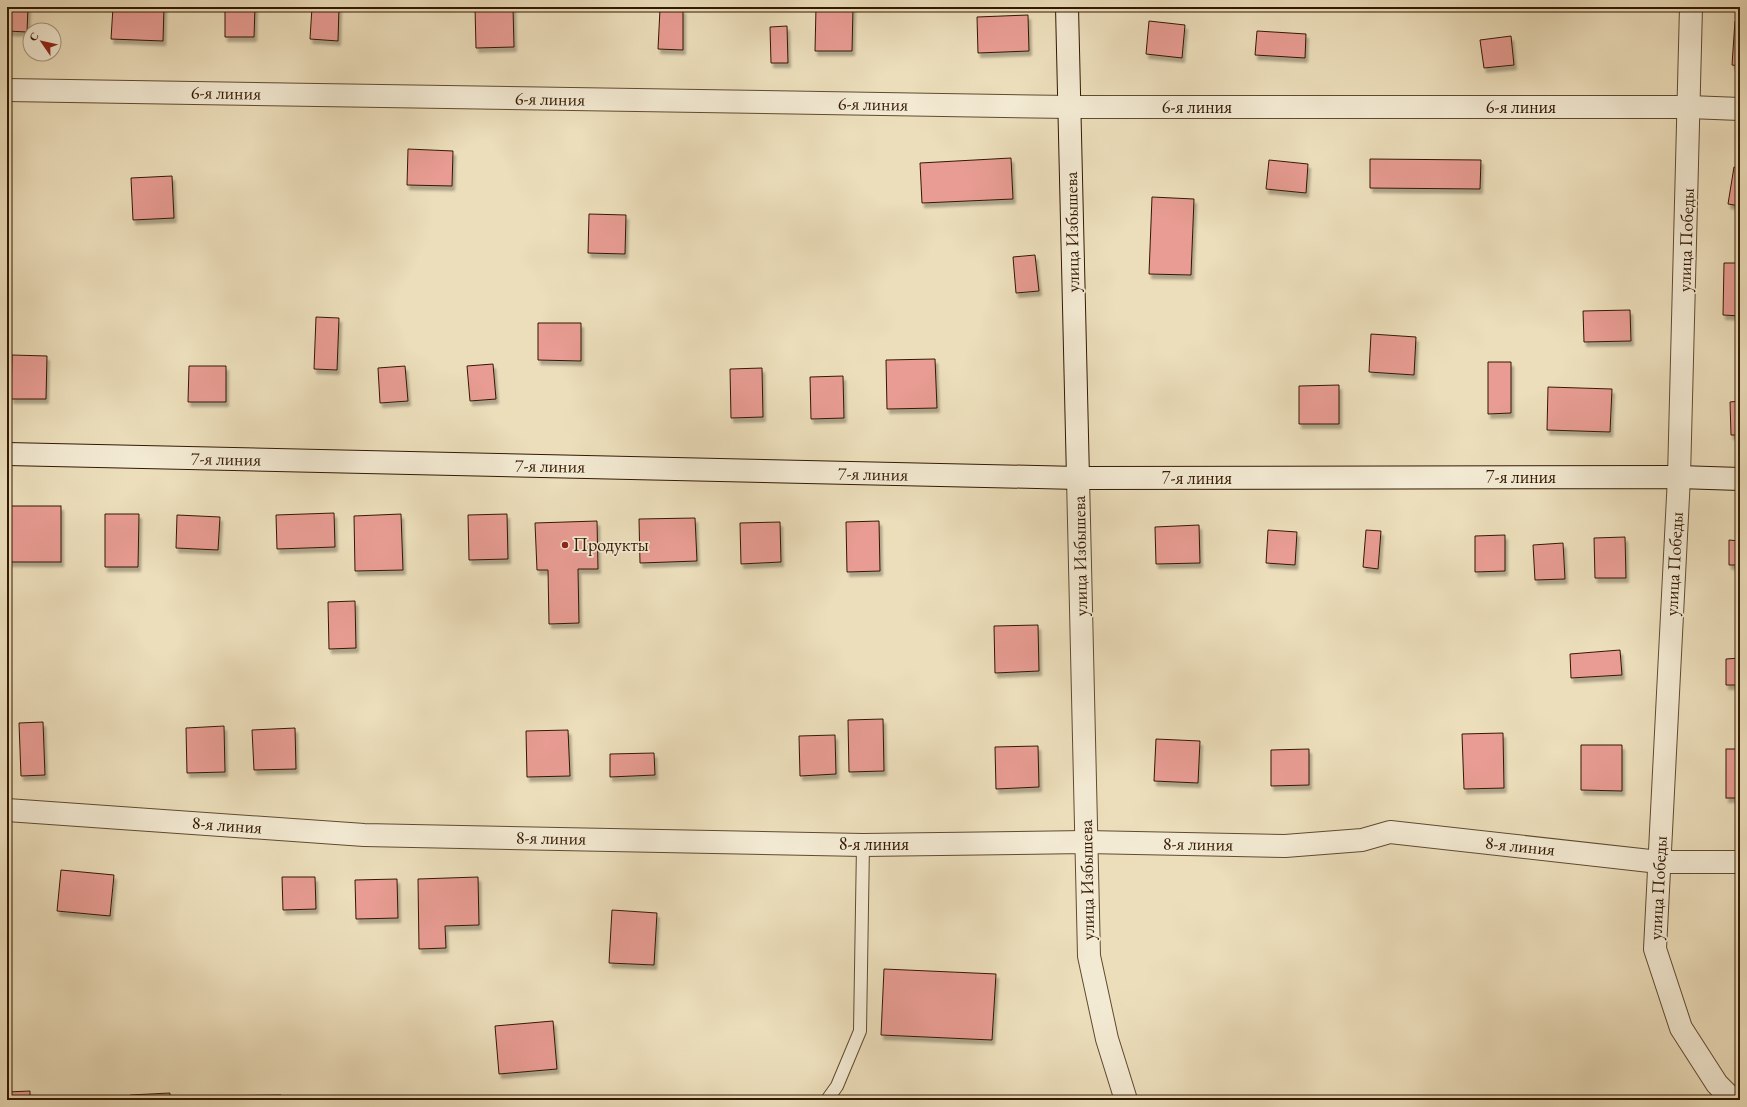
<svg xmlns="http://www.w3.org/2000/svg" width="1747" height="1107" font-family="'EB Garamond',serif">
	<defs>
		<filter id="shadow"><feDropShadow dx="2.5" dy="4.5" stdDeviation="1" flood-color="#0004"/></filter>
	</defs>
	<rect width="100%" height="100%" fill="#ecdebb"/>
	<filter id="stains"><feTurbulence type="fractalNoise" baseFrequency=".005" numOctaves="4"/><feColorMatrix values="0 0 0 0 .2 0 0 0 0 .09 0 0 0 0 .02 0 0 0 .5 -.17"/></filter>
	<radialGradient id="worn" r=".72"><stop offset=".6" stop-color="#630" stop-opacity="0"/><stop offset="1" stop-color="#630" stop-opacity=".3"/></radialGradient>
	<g fill="#e89c93" stroke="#331802" filter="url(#shadow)">
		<path d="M7,7H28L27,32L7,31Z"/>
		<path d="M113,7H164L163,41L111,39Z"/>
		<path d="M225,7H255L254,37H225Z"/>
		<path d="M312,7H339L338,41L310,39Z"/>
		<path d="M475,7H513L514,47L476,48Z"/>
		<path d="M816,7H853L852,51H815Z"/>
		<path d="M660,9H683V50L658,49Z"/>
		<path d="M1028,15L1029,51L978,53L977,17Z"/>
		<path d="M1149,21L1185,25L1182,58L1146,54Z"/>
		<path d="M1735,21H1740V66L1732,65Z"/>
		<path d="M787,26L788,63H771L770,27Z"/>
		<path d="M1257,31L1306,34L1305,58L1255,55Z"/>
		<path d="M1511,36L1514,65L1484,68L1480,40Z"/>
		<path d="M408,149L453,151L452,186L407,185Z"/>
		<path d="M1011,158L1013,199L922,203L920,163Z"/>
		<path d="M1370,159L1481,160L1480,189L1370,188Z"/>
		<path d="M1269,160L1308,164L1306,193L1266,189Z"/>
		<path d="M1734,167L1740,168V206L1728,204Z"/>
		<path d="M172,176L174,218L133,220L131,178Z"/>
		<path d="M1152,197L1194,199L1191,275L1149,274Z"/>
		<path d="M589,214L626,215L625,254L588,253Z"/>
		<path d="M1035,255L1039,291L1016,293L1013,257Z"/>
		<path d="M1724,263H1740V316L1723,315Z"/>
		<path d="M1630,310L1631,341L1584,342L1583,311Z"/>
		<path d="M316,317L339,318L337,370L314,369Z"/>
		<path d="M538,323H581V361L538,360Z"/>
		<path d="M1371,334L1416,337L1414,375L1369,372Z"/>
		<path d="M12,355L47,356L46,399H11Z"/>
		<path d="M935,359L937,408L887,409L886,360Z"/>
		<path d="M1488,362H1511V413L1488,414Z"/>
		<path d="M493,364L496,399L470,401L467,366Z"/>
		<path d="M189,366H226V402H188Z"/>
		<path d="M405,366L408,401L380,403L378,368Z"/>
		<path d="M762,368L763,417L731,418L730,369Z"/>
		<path d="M843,376L844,418L811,419L810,377Z"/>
		<path d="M1339,385V424H1299V386Z"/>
		<path d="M1548,387L1612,389L1610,432L1547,430Z"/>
		<path d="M1740,401V435H1731L1730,402Z"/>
		<rect x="9" y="506" width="52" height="56"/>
		<path d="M334,513L335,547L277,549L276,515Z"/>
		<path d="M105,514H139L138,567H105Z"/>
		<path d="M401,514L403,570L355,571L354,516Z"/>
		<path d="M507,514L508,559L469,560L468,515Z"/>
		<path d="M177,515L220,517L218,550L176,548Z"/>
		<path d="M695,518L697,561L640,563L639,519Z"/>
		<path d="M597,521L598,569H578L579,623L549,624L548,570H537L535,523Z"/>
		<path d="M879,521L880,571L847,572L846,522Z"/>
		<path d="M780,522L781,562L741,564L740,523Z"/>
		<path d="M1199,525L1200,563L1156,564L1155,527Z"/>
		<path d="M1268,530L1297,532L1295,565L1266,563Z"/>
		<path d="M1366,530L1381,531L1378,569L1363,567Z"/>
		<path d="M1505,535V571L1475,572V536Z"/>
		<path d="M1625,537L1626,578H1595L1594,538Z"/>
		<path d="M1729,540L1740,541V565H1729Z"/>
		<path d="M1563,543L1565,579L1535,580L1533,545Z"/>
		<path d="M355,601L356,648L329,649L328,602Z"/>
		<path d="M1038,625L1039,671L995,673L994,626Z"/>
		<path d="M1620,650L1622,675L1571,678L1570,654Z"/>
		<path d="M1740,658V685H1726V659Z"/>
		<path d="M883,719L884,771L849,772L848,720Z"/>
		<path d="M43,722L45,775L21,776L19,723Z"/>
		<path d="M224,726L225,772L187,773L186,728Z"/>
		<path d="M295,728L296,769L254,770L252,730Z"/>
		<path d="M568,730L570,776L527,777L526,731Z"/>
		<path d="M1503,733L1504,788L1464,789L1462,734Z"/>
		<path d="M835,735L836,774L800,776L799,736Z"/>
		<path d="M1156,739L1200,741L1198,783L1154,781Z"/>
		<path d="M1581,745H1622V791L1581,790Z"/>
		<path d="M1038,746L1039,787L996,789L995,747Z"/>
		<path d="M1309,749V785L1271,786V750Z"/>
		<rect x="1726" y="749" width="14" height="49"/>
		<path d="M654,753L655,775L610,777V754Z"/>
		<path d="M61,870L114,875L110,916L57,911Z"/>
		<path d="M282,877H315L316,909L283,910Z"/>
		<path d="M478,877L479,925L445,926L446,948L419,949L418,879Z"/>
		<path d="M397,879L398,918L356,919L355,880Z"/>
		<path d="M612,910L657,913L654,965L609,963Z"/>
		<path d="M884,969L996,974L992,1040L881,1035Z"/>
		<path d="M553,1021L557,1069L499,1074L495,1026Z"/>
		<path d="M30,1091V1100H7V1092Z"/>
		<path d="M170,1093V1100H130V1095Z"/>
		<path d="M281,1095V1100H209V1096Z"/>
		<path d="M501,1096V1100H455V1099Z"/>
	</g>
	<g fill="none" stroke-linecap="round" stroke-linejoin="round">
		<g stroke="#614a30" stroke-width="14">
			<path id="lane" d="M827,1100L837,1086L860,1031L863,845"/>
		</g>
		<g stroke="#614a30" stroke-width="24">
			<g id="street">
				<path d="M1691,7L1679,477L1655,949L1681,1028L1717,1084L1733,1100"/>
				<path d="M7,90L1069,107H1689L1740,109"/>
				<path d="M1078,478L1089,956L1107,1039L1126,1100"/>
				<path d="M7,810L364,835L863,845L1086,842L1285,846L1362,840L1390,832L1659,862H1740"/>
			</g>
		</g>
		<g stroke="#331802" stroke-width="24">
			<g id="secondary">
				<path d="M1067,7L1078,478"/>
				<path d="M7,454L1078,478L1679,477L1740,479"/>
			</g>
		</g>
		<use href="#lane" stroke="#f3ead3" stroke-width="12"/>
		<use href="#street" stroke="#f3ead3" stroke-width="22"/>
		<use href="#secondary" stroke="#f3ead3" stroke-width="22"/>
	</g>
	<circle fill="#8f2418" stroke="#f3ead3" stroke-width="1.5" cx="565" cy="545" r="4"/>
	<g text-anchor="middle" stroke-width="3.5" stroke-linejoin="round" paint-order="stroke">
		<g font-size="18" fill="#331802" stroke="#f3ead3">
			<text transform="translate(226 93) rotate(1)" y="6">6-я линия</text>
			<text transform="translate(550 99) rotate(1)" y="6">6-я линия</text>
			<text transform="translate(873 104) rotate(1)" y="6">6-я линия</text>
			<text x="1197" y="113">6-я линия</text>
			<text x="1521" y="113">6-я линия</text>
			<text transform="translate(1072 232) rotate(-91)" y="6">улица Избышева</text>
			<text transform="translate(1686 240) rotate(-88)" y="6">улица Победы</text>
			<text transform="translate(226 459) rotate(1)" y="6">7-я линия</text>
			<text transform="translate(550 466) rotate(1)" y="6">7-я линия</text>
			<text transform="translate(873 474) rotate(1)" y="6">7-я линия</text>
			<text x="1521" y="483">7-я линия</text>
			<text x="1197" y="484">7-я линия</text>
			<text transform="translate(1080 556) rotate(-91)" y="6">улица Избышева</text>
			<text transform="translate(1674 564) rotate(-87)" y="6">улица Победы</text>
			<text transform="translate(227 825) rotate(4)" y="6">8-я линия</text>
			<text transform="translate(551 838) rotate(1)" y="6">8-я линия</text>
			<text x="874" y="850">8-я линия</text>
			<text transform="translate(1198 844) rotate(1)" y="6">8-я линия</text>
			<text transform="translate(1520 846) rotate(6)" y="6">8-я линия</text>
			<text transform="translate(1087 880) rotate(-91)" y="6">улица Избышева</text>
			<text transform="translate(1658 888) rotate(-87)" y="6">улица Победы</text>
		</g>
		<g font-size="18" fill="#331802" stroke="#f3ead3" text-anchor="start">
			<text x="573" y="551">Продукты</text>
		</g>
	</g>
	<rect width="1747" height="1107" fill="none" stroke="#ecdebb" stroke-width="24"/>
	<rect x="8" y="8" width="1731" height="1091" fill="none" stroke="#331802" stroke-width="2"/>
	<rect x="12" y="12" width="1723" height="1083" fill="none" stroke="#331802"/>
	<g transform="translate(42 42) rotate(304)"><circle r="19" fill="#f3ead3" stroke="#a6967f"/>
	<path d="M0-3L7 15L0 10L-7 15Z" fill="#8f2418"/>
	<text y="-6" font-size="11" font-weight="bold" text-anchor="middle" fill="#331802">С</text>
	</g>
	<rect width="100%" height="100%" filter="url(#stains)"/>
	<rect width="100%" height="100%" fill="url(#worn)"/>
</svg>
